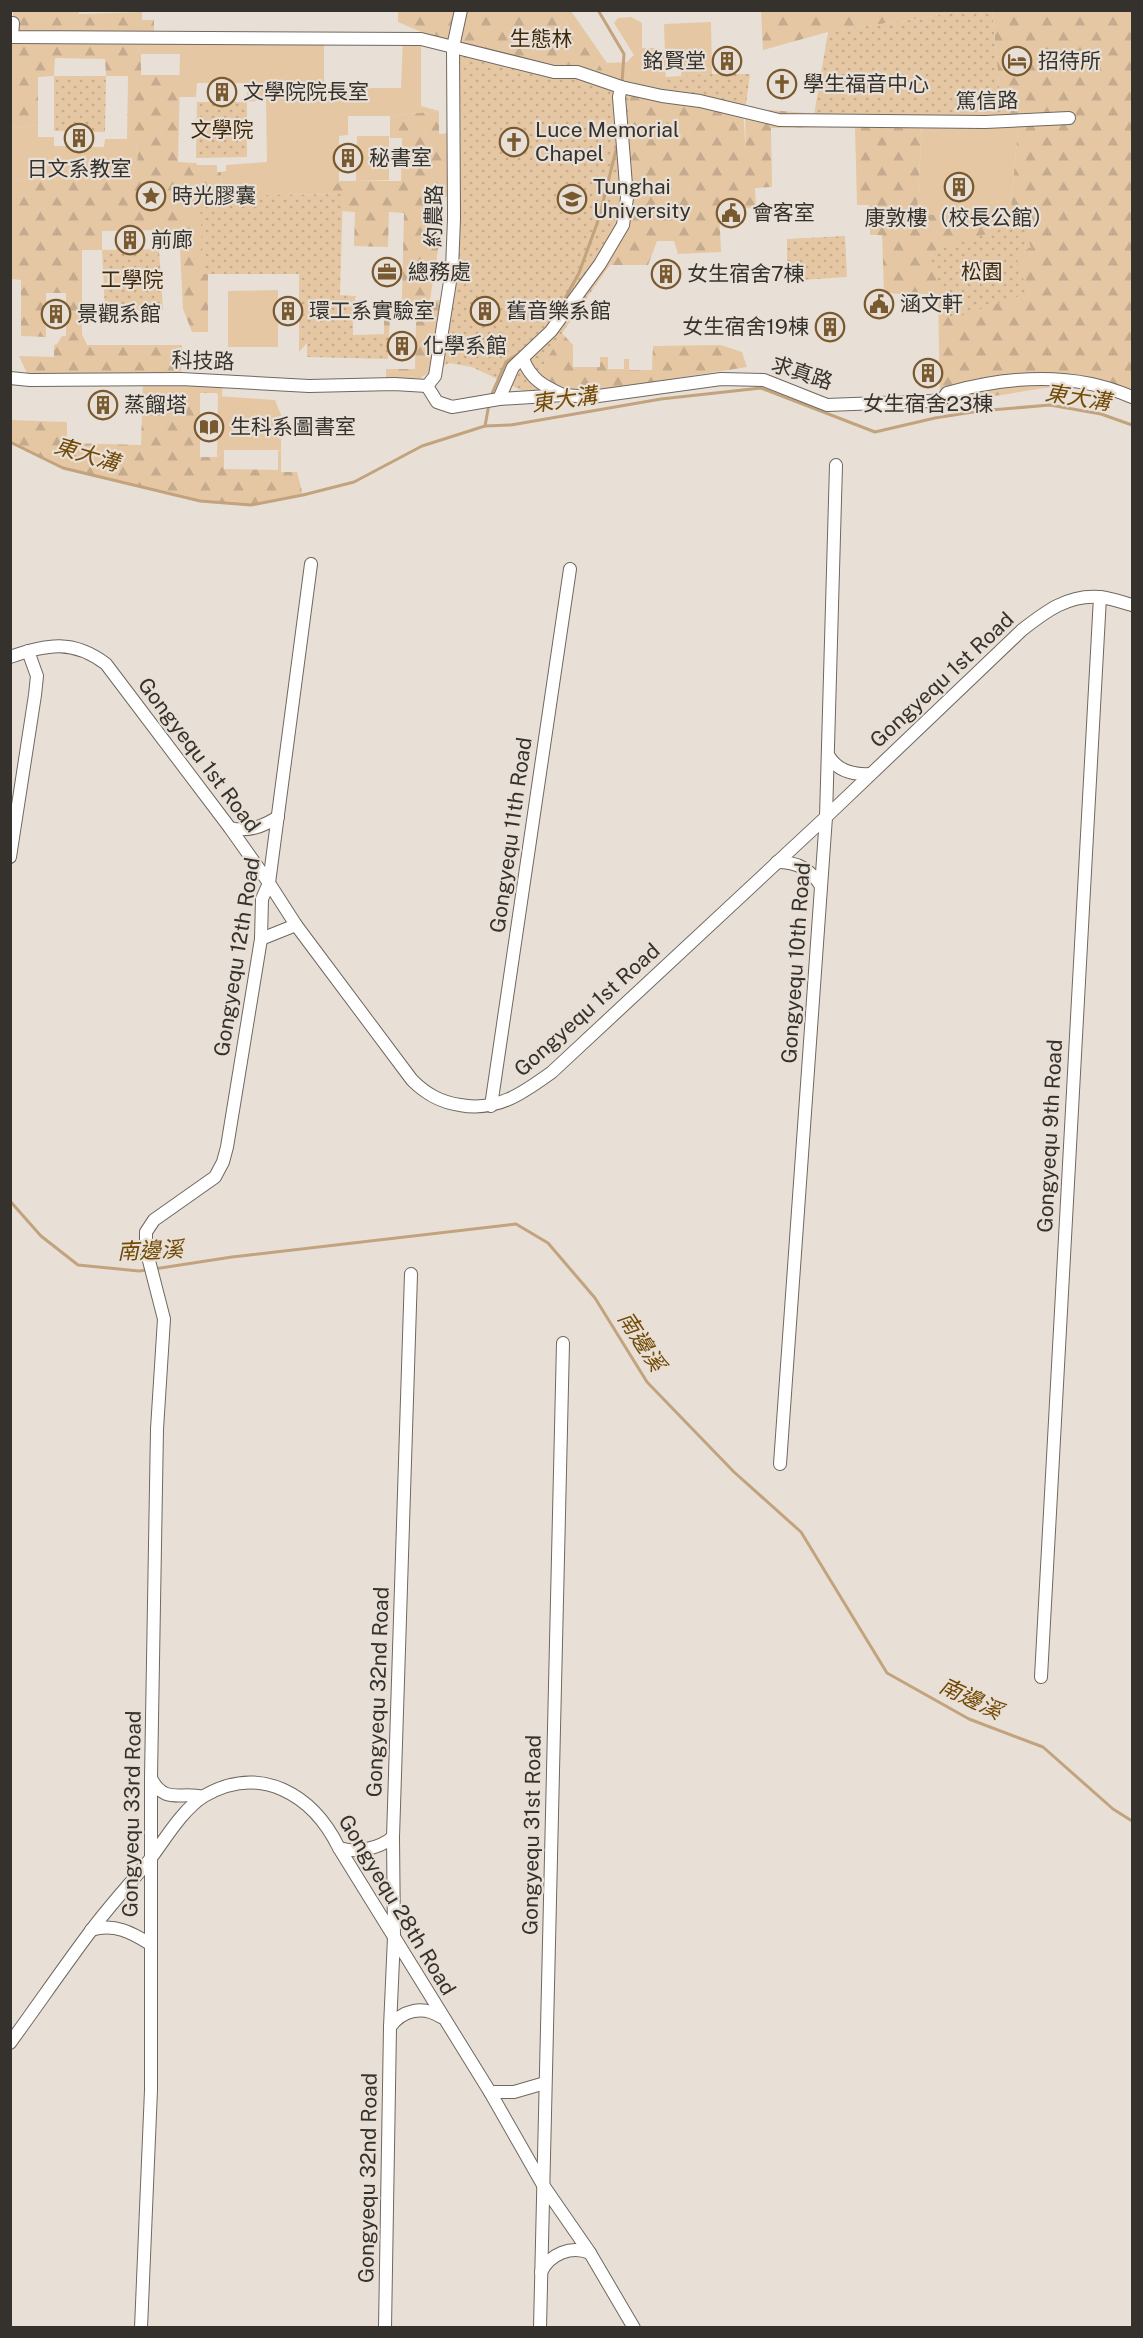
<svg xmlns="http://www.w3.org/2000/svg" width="1143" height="2338" font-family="'Public Sans','Noto Sans TC',sans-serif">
	<defs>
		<pattern id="forest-firs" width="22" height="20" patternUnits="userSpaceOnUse" patternTransform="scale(1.5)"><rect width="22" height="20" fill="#e5c7a4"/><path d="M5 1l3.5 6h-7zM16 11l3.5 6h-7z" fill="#c5ab8e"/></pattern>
		<pattern id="park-dots" width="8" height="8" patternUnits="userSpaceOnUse" patternTransform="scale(1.5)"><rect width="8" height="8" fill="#e5c7a4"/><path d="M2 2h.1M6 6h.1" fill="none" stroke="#c5ab8e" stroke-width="1.8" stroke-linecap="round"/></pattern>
	</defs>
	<rect width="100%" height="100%" fill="#e8e0d6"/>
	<g fill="#e5c7a4">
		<path d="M556,11H571L607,63L627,62L634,55L614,23L618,18L631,17L642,23V48H654L665,55L664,24L711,22L712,74L681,76V56H666L665,96L610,84L600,66Z"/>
		<path d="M133,38L324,39V88H401L403,39H421V106L439,111L390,116H348V135L339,136V181L328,194L222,196L221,172L226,171V165L267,162L266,100L247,102V83H197L196,97H179L180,54H141Z"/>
		<path d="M922,123L1018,128L1010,219L917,214Z"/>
		<path d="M38,125V137H54V146L104,147L105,139H138L137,168L76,180L11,179V128Z"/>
		<path d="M357,136H389V180L356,181Z"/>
		<path d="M278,290V347H228V291Z"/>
		<path d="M218,396L275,400L281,415V450H224L217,457Z"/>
	</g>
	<g fill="url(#forest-firs)">
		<path d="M13,11H79V14L142,12V20H154V38H133L141,54V75H180L178,162L196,163L197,165H217V172H221L222,196L204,274H208V332H192L183,309L180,249H159V230L102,231V250H82V334L87,345H182L181,378L223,380L222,397L218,396L217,393H200V457H217L224,450V469L278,470V451L281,450V472H297L303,495L251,505L200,501L63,468L11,442V420L67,422V443L141,445L143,379L30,380L19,356L54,357V345L57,344L62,336H66V293H46V337L21,336V280L11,279V179L76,180L137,168L138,139H127L128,76H106L105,59L55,58L54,76L38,77V125L11,128L10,23L13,22Z"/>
		<path d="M398,11H556L600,66L610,84L461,49L398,22Z"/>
		<path d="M761,11H967L828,32L763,50Z"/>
		<path d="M992,11H1132V390C1094,375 1028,392 986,397C971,399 955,400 940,402L938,294H898L884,292L882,235H870L869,205H857L855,127L771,128L772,187L755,188L756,208L719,209L721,252L678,254L674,241H657L648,265H610L622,213L630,162V89L743,108L746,154L745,112L771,110L922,123L917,214L1010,219L1018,128L1003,127Z"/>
		<path d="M439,111V134L450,133L447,197H443V199L441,231L430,300H446L434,370L420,378L386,382V369H415L416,321L390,320L389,334L384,335V306L400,301L402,297L404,213L389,212L388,247L354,246L355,212L342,211L343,194H328L339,181H401L402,138H390V116Z"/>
		<path d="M562,333L573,345V367H600V357H608V369H624V359H629V370H652L653,346L721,345L742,352L747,367L583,393H527Z"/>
	</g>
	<g fill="url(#park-dots)">
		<path d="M967,11H992L1003,127L814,115L828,32Z"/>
		<path d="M461,49L630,89V162L622,213L610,265L562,333L527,393L472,367L449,363L434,370L449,279L452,215L447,197L450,133Z"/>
		<path d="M712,74H750L745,112L665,96V77Z"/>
		<path d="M54,76H106L105,132L54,131Z"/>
		<path d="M197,102H247V157L196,158Z"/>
		<path d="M343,194L340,295L356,296L353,306V335L389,334L388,359L307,357V343L299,352V274H203L200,196Z"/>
		<path d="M1022,222L1031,248L1015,254L1028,293L951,319L929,253Z"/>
		<path d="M845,236L847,277L787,281V239Z"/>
		<path d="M159,249L163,310H105L102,250Z"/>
	</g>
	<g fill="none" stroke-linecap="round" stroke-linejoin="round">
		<g stroke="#c2a37e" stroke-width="3">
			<path d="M598,10L624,54L622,83"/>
			<path d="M558,311L579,273L599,218L617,146"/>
			<path d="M490,398L506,362L518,354"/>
			<path d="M485,426L489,404"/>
			<path d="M10,442L63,468L200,501L251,505L303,495L354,482L422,446L485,426L511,425L661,399L761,388L875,432L935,418L979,411L1050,405L1101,414L1132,425"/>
			<path d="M10,1201L41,1236L78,1265L139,1271L147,1270"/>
			<path d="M154,1269L232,1257L516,1224L548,1243L595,1298L647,1382L734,1472L801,1532L887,1673L969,1719L1043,1747L1113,1809L1132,1821"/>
		</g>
		<g stroke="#6f685f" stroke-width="14">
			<g id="minor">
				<path d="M10,23H13L12,37L421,39L554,72H577L621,87L662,96L700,101L779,120L985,122L1069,118"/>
				<path d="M523,359C531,380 544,386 563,395"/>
				<path d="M10,378L30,380L181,379L309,386L394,384L427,386"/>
				<path d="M427,386L437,402L452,407L499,399L564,395L591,397L721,379L764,380L827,405L932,401L943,399L947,393C1008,376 1073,371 1132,397"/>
				<path d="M427,386L435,376L452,269L454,219L453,47L461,10"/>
				<path d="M499,399L513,367L551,331L600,264L623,225L627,198L619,97L621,87"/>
				<path d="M10,657C47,644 73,639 106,664L230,828L269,883L296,925L412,1080C426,1094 440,1102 460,1105C497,1112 523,1093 552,1072L826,817L1022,630C1045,612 1068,594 1100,597C1110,598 1122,602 1132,605"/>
				<path d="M828,755C837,771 853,775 870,774"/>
				<path d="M230,828C248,832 262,827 278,817"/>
				<path d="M10,857L35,695L37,676L28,651"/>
				<path d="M777,862C798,862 810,869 821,886"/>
				<path d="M261,939L296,925"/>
				<path d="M491,1106L570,569"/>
				<path d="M780,1464L826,817L836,465"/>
				<path d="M1041,1677L1100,597"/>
				<path d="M151,1778C164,1805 182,1791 202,1797"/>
				<path d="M339,1848C356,1853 379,1849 393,1837"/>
				<path d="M91,1930C114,1923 131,1932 150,1944"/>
				<path d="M390,2027C402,2010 423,2005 441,2017"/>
				<path d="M10,2043C37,2006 63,1968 90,1932C109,1906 131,1883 151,1858C165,1839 184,1808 204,1796C261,1763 313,1795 339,1848L490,2092L543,2185L590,2253L634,2328"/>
				<path d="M490,2092H514L545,2083"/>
				<path d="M541,2272C550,2254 571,2245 590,2253"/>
				<path d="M141,2328L151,2090V1777L157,1429L164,1319L146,1249V1232L154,1220L215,1177L223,1162L227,1147L261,939L262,899L269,883L311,564"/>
				<path d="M385,2328L390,2027L394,1937L393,1837L411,1274"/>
				<path d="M540,2328L563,1343"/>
			</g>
		</g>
		<use href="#minor" stroke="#fff" stroke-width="12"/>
	</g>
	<defs>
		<g id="building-ring" transform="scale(1.5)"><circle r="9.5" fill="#e8e0d6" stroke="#79592f" stroke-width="1.5"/><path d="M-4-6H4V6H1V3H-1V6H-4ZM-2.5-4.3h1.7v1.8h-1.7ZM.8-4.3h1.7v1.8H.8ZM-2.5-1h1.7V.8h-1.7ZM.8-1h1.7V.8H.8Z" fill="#79592f"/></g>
		<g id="hotel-ring" transform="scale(1.5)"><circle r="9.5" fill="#e8e0d6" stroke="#79592f" stroke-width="1.5"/><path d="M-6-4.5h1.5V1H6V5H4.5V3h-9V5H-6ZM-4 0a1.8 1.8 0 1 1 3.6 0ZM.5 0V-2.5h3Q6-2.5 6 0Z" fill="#79592f"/></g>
		<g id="church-ring" transform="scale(1.5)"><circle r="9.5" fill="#e8e0d6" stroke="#79592f" stroke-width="1.5"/><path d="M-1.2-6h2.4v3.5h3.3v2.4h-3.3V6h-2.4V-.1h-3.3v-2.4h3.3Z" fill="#79592f"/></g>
		<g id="sight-ring" transform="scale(1.5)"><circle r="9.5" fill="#e8e0d6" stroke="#79592f" stroke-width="1.5"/><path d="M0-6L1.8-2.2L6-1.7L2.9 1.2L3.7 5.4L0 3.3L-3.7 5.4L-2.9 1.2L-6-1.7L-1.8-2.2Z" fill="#79592f"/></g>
		<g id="university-ring" transform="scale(1.5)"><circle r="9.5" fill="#e8e0d6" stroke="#79592f" stroke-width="1.5"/><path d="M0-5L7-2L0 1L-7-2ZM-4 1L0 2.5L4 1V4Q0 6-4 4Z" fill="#79592f"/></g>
		<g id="civic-ring" transform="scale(1.5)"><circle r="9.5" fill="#e8e0d6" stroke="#79592f" stroke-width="1.5"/><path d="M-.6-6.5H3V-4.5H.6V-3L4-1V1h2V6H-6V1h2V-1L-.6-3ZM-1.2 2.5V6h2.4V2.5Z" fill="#79592f"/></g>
		<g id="office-ring" transform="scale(1.5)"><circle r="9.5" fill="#e8e0d6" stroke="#79592f" stroke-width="1.5"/><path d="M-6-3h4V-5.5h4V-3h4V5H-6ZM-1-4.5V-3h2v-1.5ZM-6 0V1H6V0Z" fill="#79592f"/></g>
		<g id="library-ring" transform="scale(1.5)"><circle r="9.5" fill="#e8e0d6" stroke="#79592f" stroke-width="1.5"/><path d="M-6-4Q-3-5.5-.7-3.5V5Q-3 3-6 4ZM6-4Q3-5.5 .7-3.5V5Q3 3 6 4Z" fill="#79592f"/></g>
	</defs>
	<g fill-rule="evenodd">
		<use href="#building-ring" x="727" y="61"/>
		<use href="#hotel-ring" x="1017" y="61"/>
		<use href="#church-ring" x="782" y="84"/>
		<use href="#building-ring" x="222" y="92"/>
		<use href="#building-ring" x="79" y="138"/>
		<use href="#church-ring" x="514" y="142"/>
		<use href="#building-ring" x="348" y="158"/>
		<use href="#building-ring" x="959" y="187"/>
		<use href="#sight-ring" x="151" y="196"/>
		<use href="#university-ring" x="572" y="199"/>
		<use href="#civic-ring" x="731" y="213"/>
		<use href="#building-ring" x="130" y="240"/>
		<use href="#office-ring" x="387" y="272"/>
		<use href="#building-ring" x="666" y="274"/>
		<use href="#civic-ring" x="879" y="304"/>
		<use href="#building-ring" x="288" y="311"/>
		<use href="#building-ring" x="485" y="311"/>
		<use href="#building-ring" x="56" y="314"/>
		<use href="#building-ring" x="830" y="327"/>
		<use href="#building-ring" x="402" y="346"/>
		<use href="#building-ring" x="928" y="373"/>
		<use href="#building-ring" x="103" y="405"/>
		<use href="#library-ring" x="209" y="427"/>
	</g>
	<g text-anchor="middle" stroke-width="4.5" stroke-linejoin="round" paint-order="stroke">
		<g font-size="21" fill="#40290a" stroke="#e8e0d6">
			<text x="541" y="46">生態林</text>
			<text x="222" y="137">文學院</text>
			<text x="982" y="279">松園</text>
			<text x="132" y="287">工學院</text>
		</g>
		<g font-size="21" fill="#35322e" stroke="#e8e0d6" text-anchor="start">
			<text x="706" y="68" text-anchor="end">銘賢堂</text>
			<text x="1038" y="68">招待所</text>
			<text x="803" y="91">學生福音中心</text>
			<text x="243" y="99">文學院院長室</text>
			<text x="535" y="137">Luce Memorial<tspan x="535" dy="24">Chapel</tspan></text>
			<text x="369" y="165">秘書室</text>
			<text x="79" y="176" text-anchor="middle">日文系教室</text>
			<text x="593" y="194">Tunghai<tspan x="593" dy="24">University</tspan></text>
			<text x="172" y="203">時光膠囊</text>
			<text x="752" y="220">會客室</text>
			<text x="959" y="225" text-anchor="middle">康敦樓（校長公館）</text>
			<text x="151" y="247">前廊</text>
			<text x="408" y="279">總務處</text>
			<text x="687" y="281">女生宿舍7棟</text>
			<text x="900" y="311">涵文軒</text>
			<text x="309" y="318">環工系實驗室</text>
			<text x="506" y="318">舊音樂系館</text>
			<text x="77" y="321">景觀系館</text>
			<text x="809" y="334" text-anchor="end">女生宿舍19棟</text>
			<text x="423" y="353">化學系館</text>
			<text x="928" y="411" text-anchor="middle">女生宿舍23棟</text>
			<text x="124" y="412">蒸餾塔</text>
			<text x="230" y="434">生科系圖書室</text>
		</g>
		<g font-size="21" fill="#35322e" stroke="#e8e0d6">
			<text transform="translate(987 101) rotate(-1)" y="7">篤信路</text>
			<text transform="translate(434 216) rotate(-89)" y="7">約農路</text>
			<text transform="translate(203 361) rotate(2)" y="7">科技路</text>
			<text transform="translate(802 373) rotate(18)" y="7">求真路</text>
			<text transform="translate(942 680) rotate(-43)" y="7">Gongyequ 1st Road</text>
			<text transform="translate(199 755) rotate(53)" y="7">Gongyequ 1st Road</text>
			<text transform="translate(511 835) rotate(-82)" y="7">Gongyequ 11th Road</text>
			<text transform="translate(237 957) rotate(-81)" y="7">Gongyequ 12th Road</text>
			<text transform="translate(796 963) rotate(-86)" y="7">Gongyequ 10th Road</text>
			<text transform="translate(587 1010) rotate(-42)" y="7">Gongyequ 1st Road</text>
			<text transform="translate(1050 1136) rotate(-87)" y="7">Gongyequ 9th Road</text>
			<text transform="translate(378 1692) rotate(-88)" y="7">Gongyequ 32nd Road</text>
			<text transform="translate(132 1814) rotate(-89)" y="7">Gongyequ 33rd Road</text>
			<text transform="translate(532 1835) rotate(-89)" y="7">Gongyequ 31st Road</text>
			<text transform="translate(397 1905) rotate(59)" y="7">Gongyequ 28th Road</text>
			<text transform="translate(368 2178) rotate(-89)" y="7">Gongyequ 32nd Road</text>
		</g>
		<g font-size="22" font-style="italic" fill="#724905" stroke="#e8e0d6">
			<text transform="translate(1078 397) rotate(9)" y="8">東大溝</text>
			<text transform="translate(564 399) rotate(-8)" y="8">東大溝</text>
			<text transform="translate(87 454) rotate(17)" y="8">東大溝</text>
			<text transform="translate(150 1250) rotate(-2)" y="8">南邊溪</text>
			<text transform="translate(642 1341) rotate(57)" y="8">南邊溪</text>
			<text transform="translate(971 1698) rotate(26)" y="8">南邊溪</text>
		</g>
	</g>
	<rect width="1143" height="2338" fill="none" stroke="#35322e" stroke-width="24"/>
</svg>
